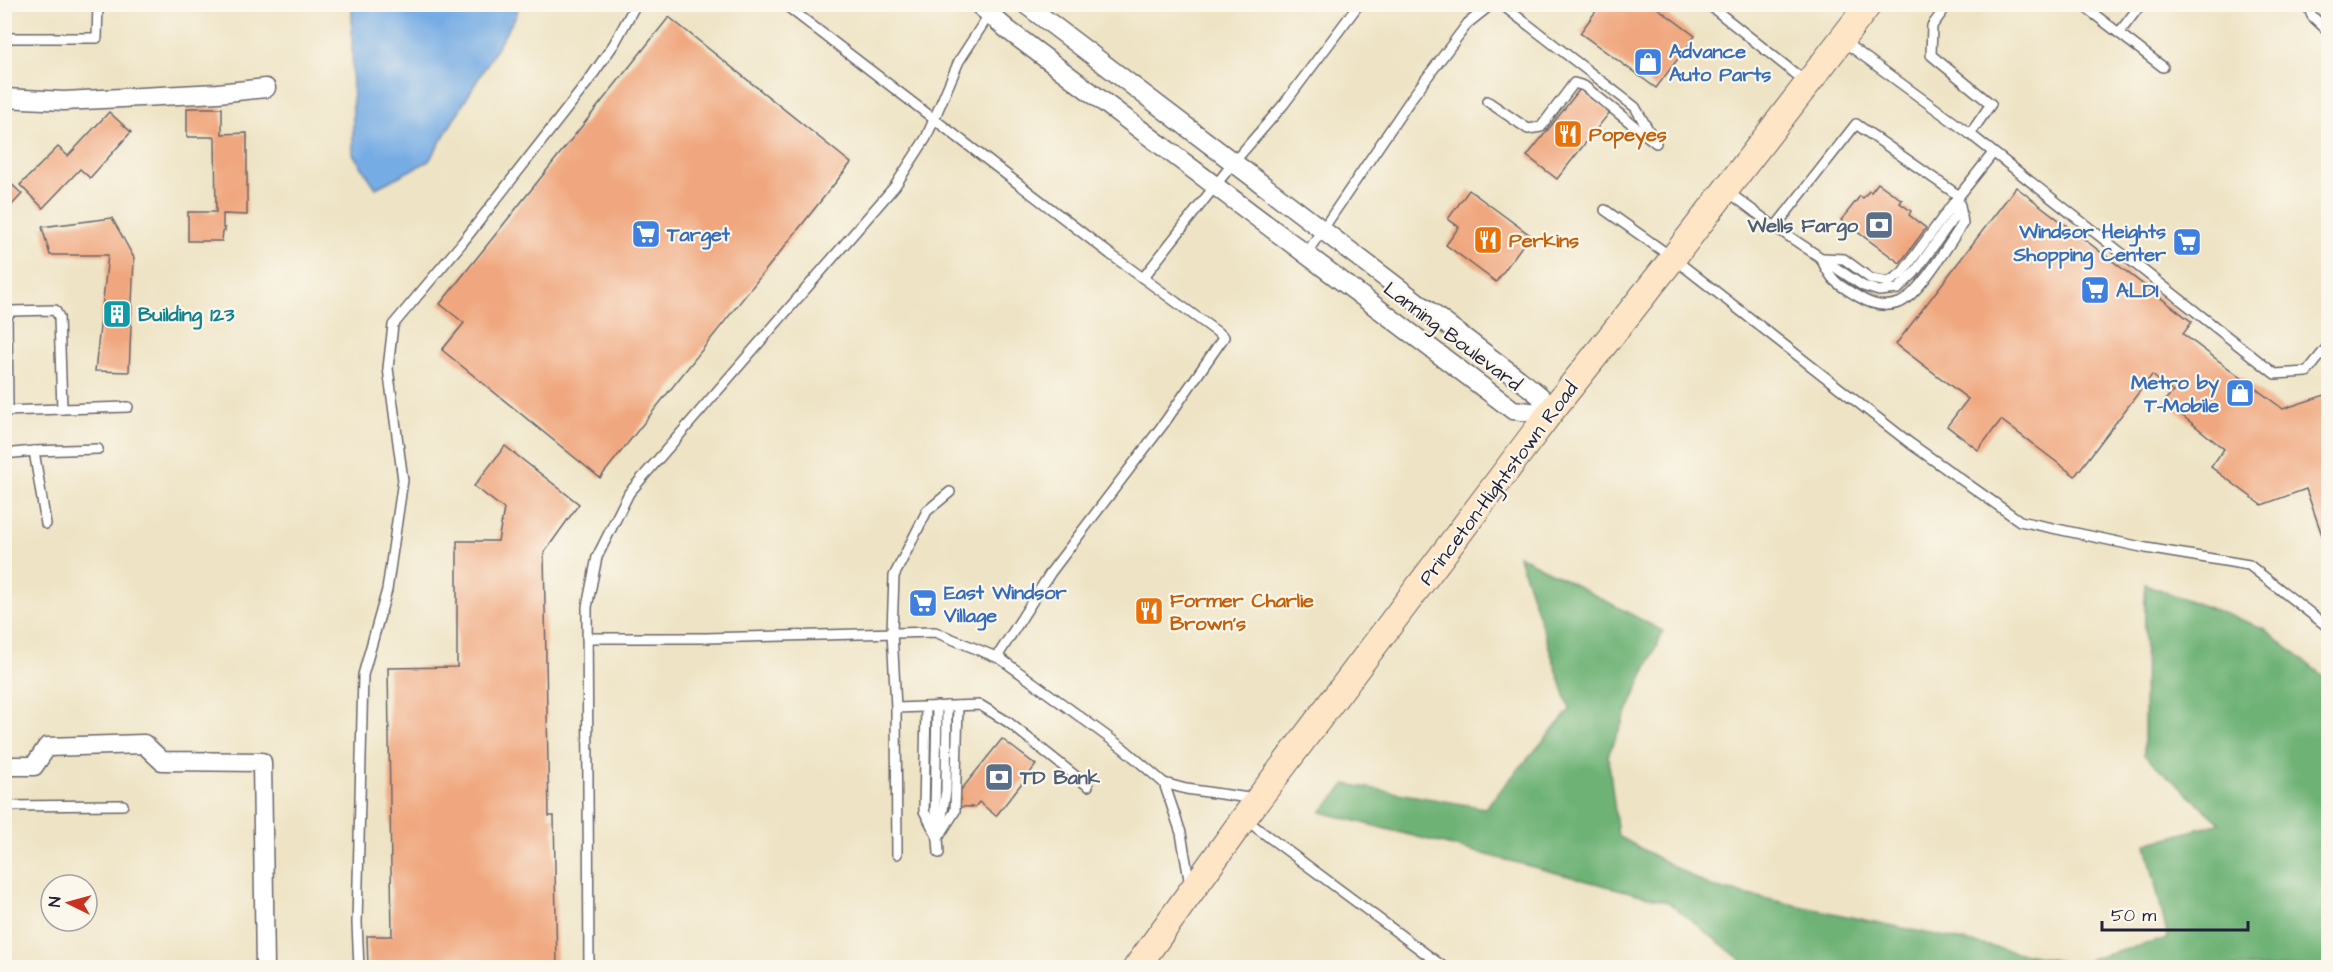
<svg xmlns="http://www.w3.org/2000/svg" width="2333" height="972" font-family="'Architects Daughter',sans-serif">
	<rect width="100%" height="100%" fill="#fbf7ec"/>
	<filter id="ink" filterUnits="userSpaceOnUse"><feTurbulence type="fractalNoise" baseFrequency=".0167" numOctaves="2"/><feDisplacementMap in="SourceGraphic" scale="12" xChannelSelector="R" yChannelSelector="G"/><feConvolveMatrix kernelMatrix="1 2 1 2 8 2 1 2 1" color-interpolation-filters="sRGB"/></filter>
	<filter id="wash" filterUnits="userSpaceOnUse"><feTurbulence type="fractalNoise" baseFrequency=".008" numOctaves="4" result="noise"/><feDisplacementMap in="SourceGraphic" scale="24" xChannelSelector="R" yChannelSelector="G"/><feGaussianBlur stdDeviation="1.35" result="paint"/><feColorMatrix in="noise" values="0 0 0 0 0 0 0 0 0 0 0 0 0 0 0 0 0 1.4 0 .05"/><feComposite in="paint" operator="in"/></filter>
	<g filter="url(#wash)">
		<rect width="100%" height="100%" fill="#eee3c4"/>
		<path fill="#6eb276" stroke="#486a58" stroke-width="1.5" d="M1518,555L1663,631L1608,755L1618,836L1711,887L2072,964L2168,938L2146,844L2220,823L2144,755L2145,584L2263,628L2328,680V967H1750L1668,902L1321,812L1346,784L1485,808L1570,710Z"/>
		<path fill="#76ace4" stroke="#4c6790" stroke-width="1.5" d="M352,5H518L517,14L429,161L376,188L353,154Z"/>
		<g id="blocks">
			<g fill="#f0a77f">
				<path d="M1601,4H1652L1695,36L1656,88L1580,33Z"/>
				<path d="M669,17L851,163L600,478L442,350L464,323L440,304Z"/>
				<path d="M1580,89L1610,112L1557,179L1527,156Z"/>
				<path d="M187,108H222V134L247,133V215L223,214V228H225V231H223L222,241H188V212H216L215,137H187Z"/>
				<path d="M109,112L131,132L90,178L80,169L43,208L20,185L58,147L68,156Z"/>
				<path d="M4,177L22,194L10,207L9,211L7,209L4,212Z"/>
				<path d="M1878,183L1902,200L1900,203L1911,211L1909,215L1926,228L1900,263L1841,220L1860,196L1863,198L1869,191L1871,192Z"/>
				<path d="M2016,187L2192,322L2183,334L2283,409L2328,394V536L2323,538L2306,489L2262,505L2211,467L2224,449L2164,401L2173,392L2152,375L2075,476L2001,420L1978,450L1947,426L1968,399L1896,344Z"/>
				<path d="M1469,190L1530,235L1496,282L1446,245L1459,227L1448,219Z"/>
				<path d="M112,218L134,258L129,372L95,371L108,255H50L42,227Z"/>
				<path d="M505,446L579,504L544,553L549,816H554L557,968H368L367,936H392L388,668L457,667V541H498L504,509L474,486Z"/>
				<path d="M1002,739L1036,765L996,816L979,802L975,807L925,806V790H961Z"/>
			</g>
		</g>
	</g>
	<g filter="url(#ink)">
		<use href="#blocks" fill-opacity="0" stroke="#69666b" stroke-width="1.5"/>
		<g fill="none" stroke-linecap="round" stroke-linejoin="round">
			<g stroke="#69666b" stroke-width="12">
				<g id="service">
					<path d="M784,4L1110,254L1224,337L1165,422L1051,572L997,657"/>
					<path d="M1501,4L1635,107L1653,138"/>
					<path d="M1708,4L1807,83"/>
					<path d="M1948,4L1932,26L1931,55L1991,104L1970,134"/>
					<path d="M2081,4L2163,67"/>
					<path d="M2307,4L2312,16L2328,31"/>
					<path d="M2119,33L2141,4"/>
					<path d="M4,38H97L98,4"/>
					<path d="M1843,41L1970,134L2275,374L2307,372L2328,346"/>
					<path d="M1487,101L1528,129L1541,127L1574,83L1584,86L1656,143"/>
					<path d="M1727,191L1775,227L1856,124L1959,196L1993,153"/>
					<path d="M1605,210L1673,258L1911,444L2020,521L2146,548L2249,565L2328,627"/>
					<path d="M1775,227L1863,286L1879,291L1898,289L1915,272L1955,216L1959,196"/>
					<path d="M1306,254L1413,96L1468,23L1492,4"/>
					<path d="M1823,258L1844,259L1871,279L1889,282L1902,273L1957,198"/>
					<path d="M1821,259C1834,284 1836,283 1859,297C1872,305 1884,308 1899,303C1918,296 1951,241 1963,223L1960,205"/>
					<path d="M1143,278L1233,163L1284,104L1359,4"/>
					<path d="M62,409L128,407"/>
					<path d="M4,411L62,409L59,317L55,310L11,311L7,317L8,411"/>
					<path d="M34,451L98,449"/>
					<path d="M4,454L34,451L46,524"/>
					<path d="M587,638H706L935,632L1001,659L1123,748L1164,783L1186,789L1256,799"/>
					<path d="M937,706L935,813L938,832"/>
					<path d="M926,707L924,811L938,838"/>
					<path d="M896,708L980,705L1008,722L1088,786"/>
					<path d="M1164,783L1181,833L1190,885"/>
					<path d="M4,806L123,805"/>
					<path d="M1246,820L1445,968"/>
					<path d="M940,829L946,791L947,706"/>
					<path d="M939,853L938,838L955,811L958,706"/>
					<path d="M897,854L896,708L892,632L894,576L927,511L950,492"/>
					<path d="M359,968L357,923L363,675L387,590L403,480L388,368L393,325L462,243L587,83L614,44L636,4"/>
					<path d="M589,968L587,607L597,557L629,493L895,186L926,138L959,61L996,4"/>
				</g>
			</g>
			<g stroke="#69666b" stroke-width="21">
				<g id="minor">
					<path d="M978,4L1008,30L1513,410L1549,414"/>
					<path d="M1025,4L1529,387L1540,396L1549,414"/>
					<path d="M4,98L64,101L218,93L266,88"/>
					<path d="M4,766H34L47,747L144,744L162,761L262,762L265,968"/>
				</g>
			</g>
			<g stroke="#69666b" stroke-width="28">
				<path id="secondary" d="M1136,968L1244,818L1549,414L1673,258L1869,4"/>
			</g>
			<use href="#service" stroke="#fff" stroke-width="9"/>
			<use href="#minor" stroke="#fff" stroke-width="18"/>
			<use href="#secondary" stroke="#fee5c5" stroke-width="26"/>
		</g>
	</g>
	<defs>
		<g id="shop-square" transform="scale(1.5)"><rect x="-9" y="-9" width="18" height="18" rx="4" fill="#3f7fe0" stroke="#fbf7ec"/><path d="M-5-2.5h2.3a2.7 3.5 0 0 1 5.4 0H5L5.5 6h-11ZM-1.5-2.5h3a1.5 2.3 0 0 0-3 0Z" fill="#fff"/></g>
		<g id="restaurant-square" transform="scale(1.5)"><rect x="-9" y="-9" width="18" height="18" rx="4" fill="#e8710a" stroke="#fbf7ec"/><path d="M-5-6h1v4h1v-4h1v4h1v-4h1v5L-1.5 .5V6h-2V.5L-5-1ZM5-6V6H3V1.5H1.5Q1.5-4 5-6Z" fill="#fff"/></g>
		<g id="bank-square" transform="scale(1.5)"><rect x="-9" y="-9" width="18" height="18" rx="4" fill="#5c6f8a" stroke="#fbf7ec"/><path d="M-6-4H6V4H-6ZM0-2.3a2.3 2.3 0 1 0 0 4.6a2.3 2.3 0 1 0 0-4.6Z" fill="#fff"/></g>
		<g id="supermarket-square" transform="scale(1.5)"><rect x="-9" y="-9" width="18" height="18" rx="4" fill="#3f7fe0" stroke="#fbf7ec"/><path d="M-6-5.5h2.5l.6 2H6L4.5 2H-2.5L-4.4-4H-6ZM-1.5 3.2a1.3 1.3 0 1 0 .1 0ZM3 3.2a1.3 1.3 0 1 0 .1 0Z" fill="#fff"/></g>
		<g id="building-square" transform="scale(1.5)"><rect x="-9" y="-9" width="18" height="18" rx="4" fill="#0f9aa8" stroke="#fbf7ec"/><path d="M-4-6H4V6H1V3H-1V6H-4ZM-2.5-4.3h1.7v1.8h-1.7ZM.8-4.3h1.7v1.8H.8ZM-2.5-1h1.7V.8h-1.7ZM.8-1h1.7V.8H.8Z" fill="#fff"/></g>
	</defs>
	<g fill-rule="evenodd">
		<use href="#shop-square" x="1648" y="62"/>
		<use href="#restaurant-square" x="1568" y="134"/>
		<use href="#bank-square" x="1879" y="225"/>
		<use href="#supermarket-square" x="646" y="234"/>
		<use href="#restaurant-square" x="1488" y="240"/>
		<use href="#supermarket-square" x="2187" y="242"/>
		<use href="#supermarket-square" x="2095" y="290"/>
		<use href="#building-square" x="117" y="314"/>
		<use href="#shop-square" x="2240" y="393"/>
		<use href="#supermarket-square" x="923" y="603"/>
		<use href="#restaurant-square" x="1149" y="611"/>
		<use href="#bank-square" x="999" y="777"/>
	</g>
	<g text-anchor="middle" stroke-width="4.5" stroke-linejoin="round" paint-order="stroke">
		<g font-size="20" font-weight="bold" fill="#366cbe" stroke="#fbf7ec" text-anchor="start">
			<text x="1669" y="58">Advance<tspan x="1669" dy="23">Auto Parts</tspan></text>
			<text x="2166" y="238" text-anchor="end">Windsor Heights<tspan x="2166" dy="23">Shopping Center</tspan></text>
			<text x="667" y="241">Target</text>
			<text x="2116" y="297">ALDI</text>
			<text x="2219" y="389" text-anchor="end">Metro by<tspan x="2219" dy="23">T-Mobile</tspan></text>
			<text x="944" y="599">East Windsor<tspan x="944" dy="23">Village</tspan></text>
		</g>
		<g font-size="20" font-weight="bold" fill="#c56008" stroke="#fbf7ec" text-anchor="start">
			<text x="1589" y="141">Popeyes</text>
			<text x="1509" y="247">Perkins</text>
			<text x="1170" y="607">Former Charlie<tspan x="1170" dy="23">Brown's</tspan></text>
		</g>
		<g font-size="20" font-weight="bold" fill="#4e5e75" stroke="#fbf7ec" text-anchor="end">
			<text x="1858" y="232">Wells Fargo</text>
			<text x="1020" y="784" text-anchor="start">TD Bank</text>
		</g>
		<g font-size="20" font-weight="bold" fill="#0d838f" stroke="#fbf7ec" text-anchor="start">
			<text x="138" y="321">Building 123</text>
		</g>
		<g font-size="20" fill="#22223b" stroke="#fbf7ec">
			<text transform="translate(1453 336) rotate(37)" y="7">Lanning Boulevard</text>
			<text transform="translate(1498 483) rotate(-53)" y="7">Princeton-Hightstown Road</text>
		</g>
	</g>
	<rect width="2333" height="972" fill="none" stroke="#fbf7ec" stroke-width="24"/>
	<g transform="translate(69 903) rotate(275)"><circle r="28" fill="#fbf7ec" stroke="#a4a2a5" stroke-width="1.5"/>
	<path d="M0-4.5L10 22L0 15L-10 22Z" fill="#c8321e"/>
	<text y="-9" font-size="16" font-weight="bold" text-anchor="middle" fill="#22223b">N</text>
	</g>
	<path d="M2102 921v9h146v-9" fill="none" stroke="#22223b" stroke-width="3"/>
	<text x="2111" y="921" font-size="18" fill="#22223b" stroke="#fbf7ec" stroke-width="4.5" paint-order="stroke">50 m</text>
</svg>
